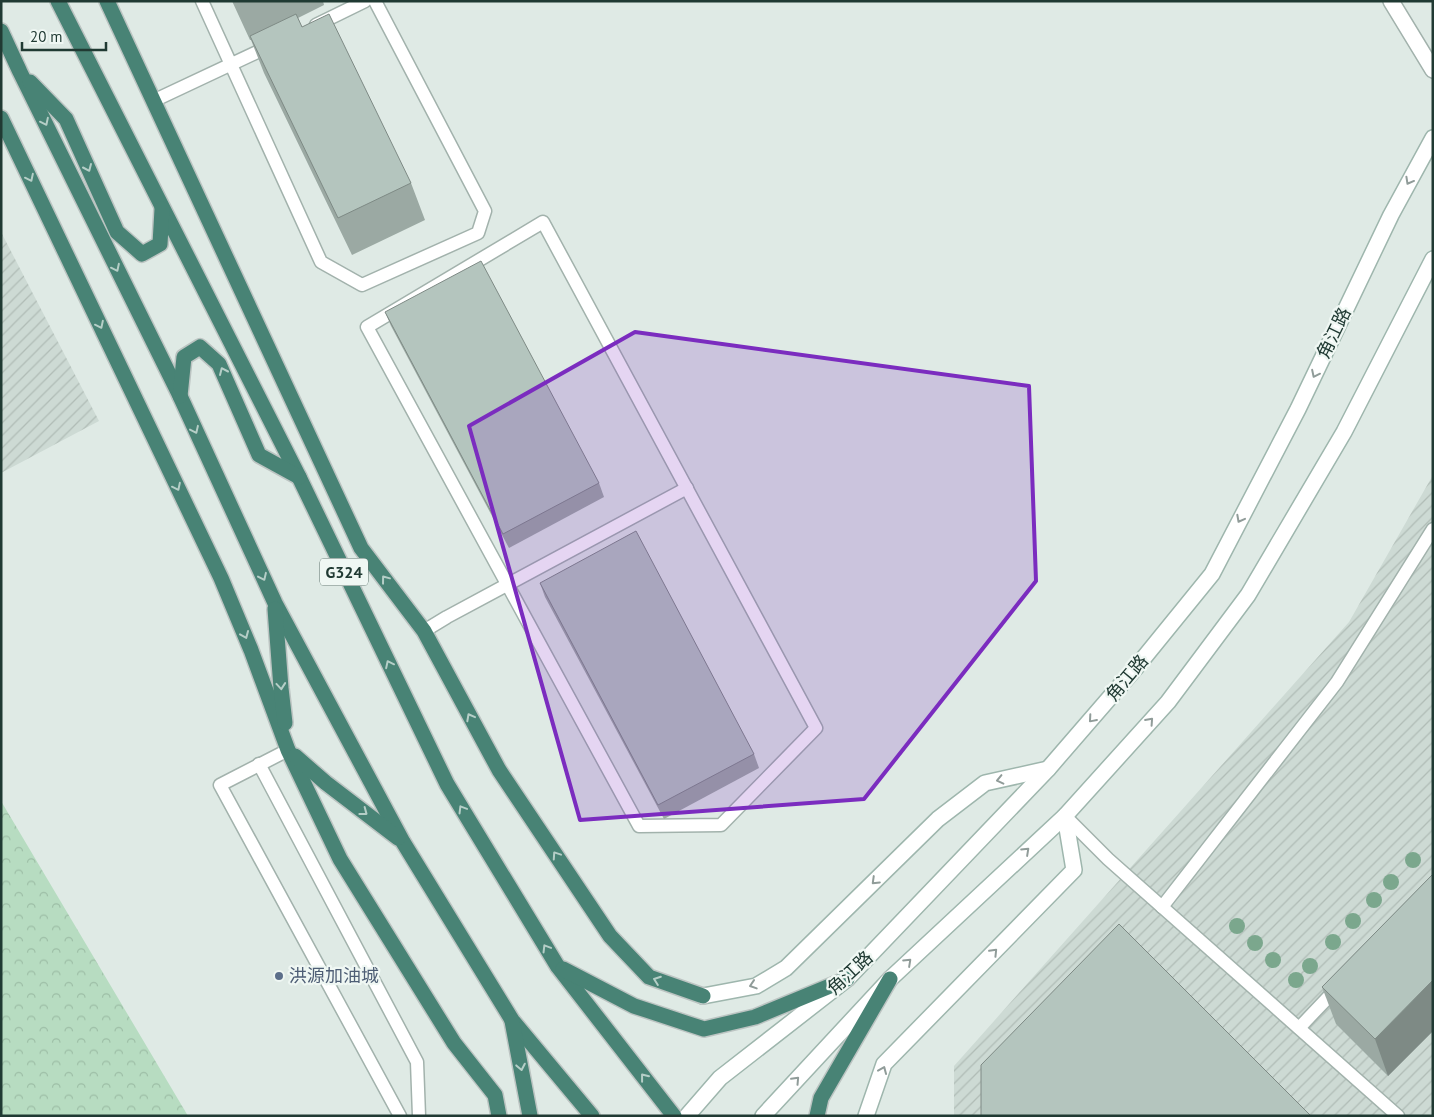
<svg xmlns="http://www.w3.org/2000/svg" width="1434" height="1117" font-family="'PT Sans','Noto Sans SC',sans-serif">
	<defs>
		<pattern id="industrial-furrows" width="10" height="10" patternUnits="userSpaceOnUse" patternTransform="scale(1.25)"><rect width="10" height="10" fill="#cddad4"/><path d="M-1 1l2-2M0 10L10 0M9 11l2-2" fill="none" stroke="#b0bcb6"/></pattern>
		<pattern id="forest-crowns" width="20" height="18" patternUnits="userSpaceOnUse" patternTransform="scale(1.25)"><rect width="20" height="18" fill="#b7dcc1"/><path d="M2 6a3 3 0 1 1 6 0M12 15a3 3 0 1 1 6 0" fill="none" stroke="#9dbea6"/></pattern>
	</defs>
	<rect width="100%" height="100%" fill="#dfeae5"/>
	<g fill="url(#industrial-furrows)">
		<path d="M1,232L99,421L1,473Z"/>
		<path d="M1433,475V1116H954V1066L1349,622Z"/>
	</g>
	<path fill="url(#forest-crowns)" d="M1,801L188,1116H1Z"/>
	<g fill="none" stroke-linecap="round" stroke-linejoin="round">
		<g stroke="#a2b2ac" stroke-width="15">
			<g id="service">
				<path d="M202,1L321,262L362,285L478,233L485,211L375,1"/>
				<path d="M316,25L365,1"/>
				<path d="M153,101L270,46"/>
				<path d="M543,222L816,728L721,825L639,826L367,327Z"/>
				<path d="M424,631L447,617L687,488"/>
				<path d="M288,750L220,785L400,1116"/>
				<path d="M259,764L417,1062L419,1116"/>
				<path d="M1065,816L1108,859L1398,1116"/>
				<path d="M1162,907L1337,682L1433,529"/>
				<path d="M1299,1028L1337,988"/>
			</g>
		</g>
		<g stroke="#a2b2ac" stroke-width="18">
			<path id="minor" d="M1391,1L1433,70"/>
		</g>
		<g stroke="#9eb6ad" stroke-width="18">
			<g id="secondary">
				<path d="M703,996L756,986L786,968L938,819L985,783L1048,769"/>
				<path d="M687,1116L720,1078L847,979L1048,769L1138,665L1212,574L1298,409L1391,215L1433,138"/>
				<path d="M763,1116L890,979L1065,816L1168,702L1248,595L1344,432L1433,259"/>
				<path d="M866,1116L884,1064L1074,870L1065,816"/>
			</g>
		</g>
		<g stroke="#bcc4c2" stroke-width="18">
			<g id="trunk">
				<path d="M58,1L299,477L447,784L558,967L674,1116"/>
				<path d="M107,1L361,548L424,631L499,770L610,936L649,977L703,996"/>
				<path d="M1,31L20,72L180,396L275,603L403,842L512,1020L592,1116"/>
				<path d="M30,82L66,119L117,232L142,254L160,244L162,209"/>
				<path d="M1,118L221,578L251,650L288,750L340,859L454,1043L495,1095L499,1116"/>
				<path d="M180,396L184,357L200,347L219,364L259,455L299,477"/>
				<path d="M275,609L281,688L285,723"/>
				<path d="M295,756L326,783L398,838"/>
				<path d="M563,969L634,1006L704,1029L755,1017L847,979"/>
				<path d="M512,1021L530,1116"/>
				<path d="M817,1116L821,1098L890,979"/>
			</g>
		</g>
		<use href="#service" stroke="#fff" stroke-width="12"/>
		<use href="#minor" stroke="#fff" stroke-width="15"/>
		<use href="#secondary" stroke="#fff" stroke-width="15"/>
		<use href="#trunk" stroke="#488375" stroke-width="15"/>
	</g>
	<g fill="#7ba78d">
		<circle cx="1413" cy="860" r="8"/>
		<circle cx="1391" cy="882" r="8"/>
		<circle cx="1374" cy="900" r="8"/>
		<circle cx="1353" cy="921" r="8"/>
		<circle cx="1237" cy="926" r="8"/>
		<circle cx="1333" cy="942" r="8"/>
		<circle cx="1255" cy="943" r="8"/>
		<circle cx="1273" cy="960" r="8"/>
		<circle cx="1310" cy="966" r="8"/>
		<circle cx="1296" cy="980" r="8"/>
	</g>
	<g fill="#9ba9a3">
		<path d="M232,1H323L324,5L298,18L302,27L411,183L425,220L352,255L264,73L251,40H250Z"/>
		<path d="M385,312L599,483L604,497L509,548L391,326Z"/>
		<path d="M540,583L754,754L759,768L664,819L545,597Z"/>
		<path d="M1433,874V1031L1388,1076L1336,1024L1322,987Z"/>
	</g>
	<path fill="#7e8a85" d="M1433,980V1031L1388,1076L1375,1039Z"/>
	<g fill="#b4c5be" stroke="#7e8a85">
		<path d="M296,14L302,27L329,14L411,183L338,218L250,36Z"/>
		<path d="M481,261L599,483L503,534L385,312Z"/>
		<path d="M636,531L754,754L658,805L540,583Z"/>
		<path d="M1433,874V980L1375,1039L1322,987Z"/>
		<path d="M1119,924L1311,1116H981V1065Z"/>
	</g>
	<defs><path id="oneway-chevron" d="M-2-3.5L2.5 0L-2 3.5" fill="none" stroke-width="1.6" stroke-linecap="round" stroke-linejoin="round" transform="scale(1.25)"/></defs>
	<g stroke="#b5cec7">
		<use href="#oneway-chevron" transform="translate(45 122) rotate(64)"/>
		<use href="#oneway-chevron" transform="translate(88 168) rotate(66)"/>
		<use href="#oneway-chevron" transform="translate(30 178) rotate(64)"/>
		<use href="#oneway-chevron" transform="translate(116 268) rotate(64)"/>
		<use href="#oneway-chevron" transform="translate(100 325) rotate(64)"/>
		<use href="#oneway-chevron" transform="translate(223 371) rotate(-114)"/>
		<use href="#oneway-chevron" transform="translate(195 430) rotate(65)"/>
		<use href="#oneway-chevron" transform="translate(177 487) rotate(64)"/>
		<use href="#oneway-chevron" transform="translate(263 577) rotate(65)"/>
		<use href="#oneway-chevron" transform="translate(385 579) rotate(-127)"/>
		<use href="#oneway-chevron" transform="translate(245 635) rotate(67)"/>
		<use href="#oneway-chevron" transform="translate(389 664) rotate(-116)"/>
		<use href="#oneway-chevron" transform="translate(281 686) rotate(85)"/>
		<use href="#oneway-chevron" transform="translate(470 717) rotate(-118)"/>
		<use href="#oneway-chevron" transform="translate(462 809) rotate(-121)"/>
		<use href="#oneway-chevron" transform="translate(364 812) rotate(37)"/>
		<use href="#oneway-chevron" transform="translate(556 855) rotate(-124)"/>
		<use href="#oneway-chevron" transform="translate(546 948) rotate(-121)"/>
		<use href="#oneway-chevron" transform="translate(657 980) rotate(-160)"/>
		<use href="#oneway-chevron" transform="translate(521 1067) rotate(79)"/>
		<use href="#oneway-chevron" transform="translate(644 1077) rotate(-128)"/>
	</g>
	<g stroke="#909c99">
		<use href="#oneway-chevron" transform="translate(1409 181) rotate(119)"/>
		<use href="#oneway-chevron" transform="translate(1315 374) rotate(116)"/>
		<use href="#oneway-chevron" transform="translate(1240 519) rotate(118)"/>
		<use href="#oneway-chevron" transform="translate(1092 719) rotate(131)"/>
		<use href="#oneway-chevron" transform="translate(1150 721) rotate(-48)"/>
		<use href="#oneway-chevron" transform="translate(1000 780) rotate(167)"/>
		<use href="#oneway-chevron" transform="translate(1026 851) rotate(-43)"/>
		<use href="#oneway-chevron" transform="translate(875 881) rotate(136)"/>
		<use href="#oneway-chevron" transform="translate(994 952) rotate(-46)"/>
		<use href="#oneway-chevron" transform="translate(908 962) rotate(-43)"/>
		<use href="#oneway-chevron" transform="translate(753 985) rotate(162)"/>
		<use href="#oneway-chevron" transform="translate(883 1070) rotate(-67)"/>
		<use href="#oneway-chevron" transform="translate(796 1080) rotate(-47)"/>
	</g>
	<path fill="#7b2cbf" fill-opacity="0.2" stroke="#7b2cbf" stroke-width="4" stroke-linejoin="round" d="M635,332L1029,386L1036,581L864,799L580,820L469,426Z"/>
	<circle fill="#5c6f8a" stroke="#eff7f3" stroke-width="2" cx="279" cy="976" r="5"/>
	<g text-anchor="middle" stroke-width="4.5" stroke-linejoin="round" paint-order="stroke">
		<rect fill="#eff7f3" stroke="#5e736d" stroke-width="1" x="320" y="558.5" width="48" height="27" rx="4"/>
		<g font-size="16" font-weight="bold" fill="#203a33">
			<text x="344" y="578">G324</text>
		</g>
		<g font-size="18" fill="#203a33" stroke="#eff7f3">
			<text transform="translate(1334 333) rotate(-64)" y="6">角江路</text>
			<text transform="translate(1127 678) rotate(-50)" y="6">角江路</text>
			<text transform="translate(850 973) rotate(-43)" y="6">角江路</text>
		</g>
		<g font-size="18" fill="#4e5e75" stroke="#eff7f3" text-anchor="start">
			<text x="289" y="982">洪源加油城</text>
		</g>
	</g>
	<rect width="1434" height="1117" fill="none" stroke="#203a33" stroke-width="5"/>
	<path d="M22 42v8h84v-8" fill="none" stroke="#203a33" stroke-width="2.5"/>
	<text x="30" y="42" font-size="15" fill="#203a33" stroke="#eff7f3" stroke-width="4" paint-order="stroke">20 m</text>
</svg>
